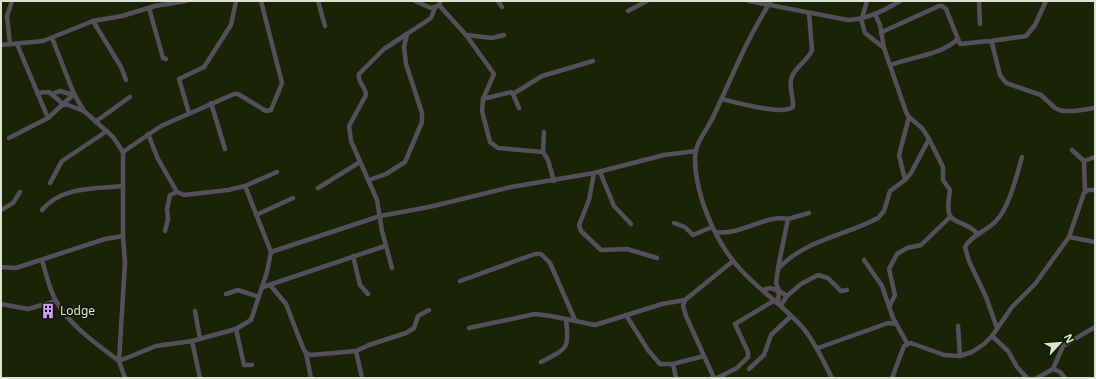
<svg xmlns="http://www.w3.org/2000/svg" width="1096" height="379" font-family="'Noto Sans',sans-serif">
	<rect width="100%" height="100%" fill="#1b2307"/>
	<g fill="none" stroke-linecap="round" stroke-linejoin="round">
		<g stroke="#554f5c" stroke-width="4.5">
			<path d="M318,1L325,26"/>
			<path d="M415,1L431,8L438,6L441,1"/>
			<path d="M498,1L502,7"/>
			<path d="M749,1L848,20C867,19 884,11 900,1"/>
			<path d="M771,1C747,38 733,75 714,115C708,129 695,142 695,158C695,194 715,242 740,269C759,290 784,306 804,329C816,344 823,361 832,378"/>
			<path d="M979,1L980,24"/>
			<path d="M439,5L466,35L494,74L483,99L482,111L490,142L498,148L543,152L548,160L554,181"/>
			<path d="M149,8L163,58L166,59"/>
			<path d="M628,11L647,1"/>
			<path d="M875,14L880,25L884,48L906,112L909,117L922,128L929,139L943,167V180L950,190C943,231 958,214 978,234"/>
			<path d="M862,18L867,1"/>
			<path d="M861,19L865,33L884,48"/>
			<path d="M93,21L121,67L126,80"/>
			<path d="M882,32L939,6H942L946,9L960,44L988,41L992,43L1000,75L1006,83L1041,95L1055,108L1062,111H1075L1095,108"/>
			<path d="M466,35L492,38L504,35"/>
			<path d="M52,38L74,94L84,111L113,137L123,152V236L125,263L119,361L125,378"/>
			<path d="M991,41L1026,36L1035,25L1046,1"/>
			<path d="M10,44L7,16L12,1"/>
			<path d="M17,44L48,118"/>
			<path d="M1,45L43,41L93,21L122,16L155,6L186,1"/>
			<path d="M891,65C914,56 939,56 958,39"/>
			<path d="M37,93L49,92L64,105"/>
			<path d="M52,94L60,91L73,95"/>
			<path d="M513,94L542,76L593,61"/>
			<path d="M483,99L511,92L513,94L519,108"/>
			<path d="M722,99C735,102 782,116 793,107C794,98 789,89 791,79C795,66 808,61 812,50L809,13"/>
			<path d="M211,103L225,149"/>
			<path d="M65,104L84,111"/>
			<path d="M189,113L179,79L204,67L231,25L236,1"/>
			<path d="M95,122L130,97"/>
			<path d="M148,134L158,159L177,192L184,195L228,190L245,186L277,172"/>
			<path d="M9,138L48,118L74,94"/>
			<path d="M1072,150L1084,161"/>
			<path d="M123,152L161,126L234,94H238L266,111L271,110L282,83L261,1"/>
			<path d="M543,152L544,132"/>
			<path d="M600,172L614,206L631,224"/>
			<path d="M594,173L589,200L579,225L581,231L601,250L627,249L657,258"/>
			<path d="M369,180L386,174L405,162L422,122V113L406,64L404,47L407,34L431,18L435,8"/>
			<path d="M905,180L899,155L909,117"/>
			<path d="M50,183L62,161L107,131"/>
			<path d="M318,188L360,162"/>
			<path d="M1085,191L1084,161L1095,157"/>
			<path d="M1,210L13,203L20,192"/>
			<path d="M42,210C62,186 95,189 123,186"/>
			<path d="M256,215L293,198"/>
			<path d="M674,223L685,227L693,235L712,227"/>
			<path d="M165,231L168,219L167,209L170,195L177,192"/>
			<path d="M715,232C741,236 765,214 788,219"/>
			<path d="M1069,237L1095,242"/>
			<path d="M271,252L380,216L429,207L511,187L594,173L664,155L696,151"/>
			<path d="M353,256L360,285L368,294"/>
			<path d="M42,260C46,273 49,289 56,301C70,326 97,344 119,361L156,346L192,341L236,329L251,320L267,272L271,252L245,186"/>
			<path d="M864,260L882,286L893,318L907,343"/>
			<path d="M1,267L16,268L105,239L123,236"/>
			<path d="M392,268L382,231L377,200L351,141L349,126L366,95C366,87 357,82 359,74L384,49L407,34"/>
			<path d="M778,268L788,219L809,213"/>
			<path d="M460,281L535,254H541L550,263L575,320"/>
			<path d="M270,285L286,304L303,348L306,353L311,355L356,351L369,345L406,333L414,328L418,316L429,310"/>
			<path d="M263,287L385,246"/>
			<path d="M763,290L770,288L779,291L778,302"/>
			<path d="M226,294L238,290L259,297"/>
			<path d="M787,296L801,284L818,275L828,278L841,291L847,290"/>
			<path d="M1,304L28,309L56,301"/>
			<path d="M781,305L787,296L779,291L776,283L778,269C804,240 845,236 878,218L884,211L890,191L905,180L911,173L929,139"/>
			<path d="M889,307L895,295L889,269L897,254L907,248L921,245L950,217"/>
			<path d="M195,311L200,339"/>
			<path d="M626,315L648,350L660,364H673L704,356"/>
			<path d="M958,326L960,356"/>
			<path d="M469,328L535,314L551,316L595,325L662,304L685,300"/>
			<path d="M997,328L986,297L969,261L965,247C971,235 987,231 996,221C1009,208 1017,175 1022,157"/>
			<path d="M236,329L244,365H252"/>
			<path d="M992,336L1008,351L1017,367L1027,378"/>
			<path d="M192,341L200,378"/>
			<path d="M818,348L888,323L896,324"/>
			<path d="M356,351L362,378"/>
			<path d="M306,353L311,378"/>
			<path d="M541,362C566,349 570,350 566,320"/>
			<path d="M673,364L676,378"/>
			<path d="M749,369L764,355L771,335L791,316"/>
			<path d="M1053,369L1063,346L1095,327"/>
			<path d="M714,378L686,316L683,306L685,300L733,261"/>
			<path d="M717,378L737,368L748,357V352L735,324L775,300"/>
			<path d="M892,378L904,346L911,343L944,355L960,356L972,352L984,344L992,336L1012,307L1035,284L1069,237L1084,193L1088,190H1095"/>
			<path d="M1037,378L1053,369L1060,372L1065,378"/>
		</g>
	</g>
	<defs>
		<g id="building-bare" transform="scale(1.2)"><path d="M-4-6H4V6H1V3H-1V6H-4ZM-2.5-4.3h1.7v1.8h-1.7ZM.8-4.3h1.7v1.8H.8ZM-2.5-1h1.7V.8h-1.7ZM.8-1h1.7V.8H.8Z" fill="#d19dfe" stroke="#121a01" stroke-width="2.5" paint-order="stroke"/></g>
	</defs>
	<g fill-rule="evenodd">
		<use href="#building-bare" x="48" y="311"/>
	</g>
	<g text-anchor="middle" stroke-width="4" stroke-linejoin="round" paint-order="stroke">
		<g font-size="12" fill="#dde3d2" stroke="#121a01" text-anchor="start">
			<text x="60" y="315">Lodge</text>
		</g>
	</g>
	<rect width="1096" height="379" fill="none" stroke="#dde3d2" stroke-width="4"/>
	<g transform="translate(1060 343) rotate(64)" stroke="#121a01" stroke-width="3" paint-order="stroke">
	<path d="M0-3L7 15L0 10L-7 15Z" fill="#dde3d2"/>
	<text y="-6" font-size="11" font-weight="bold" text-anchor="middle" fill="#dde3d2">N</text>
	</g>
</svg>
